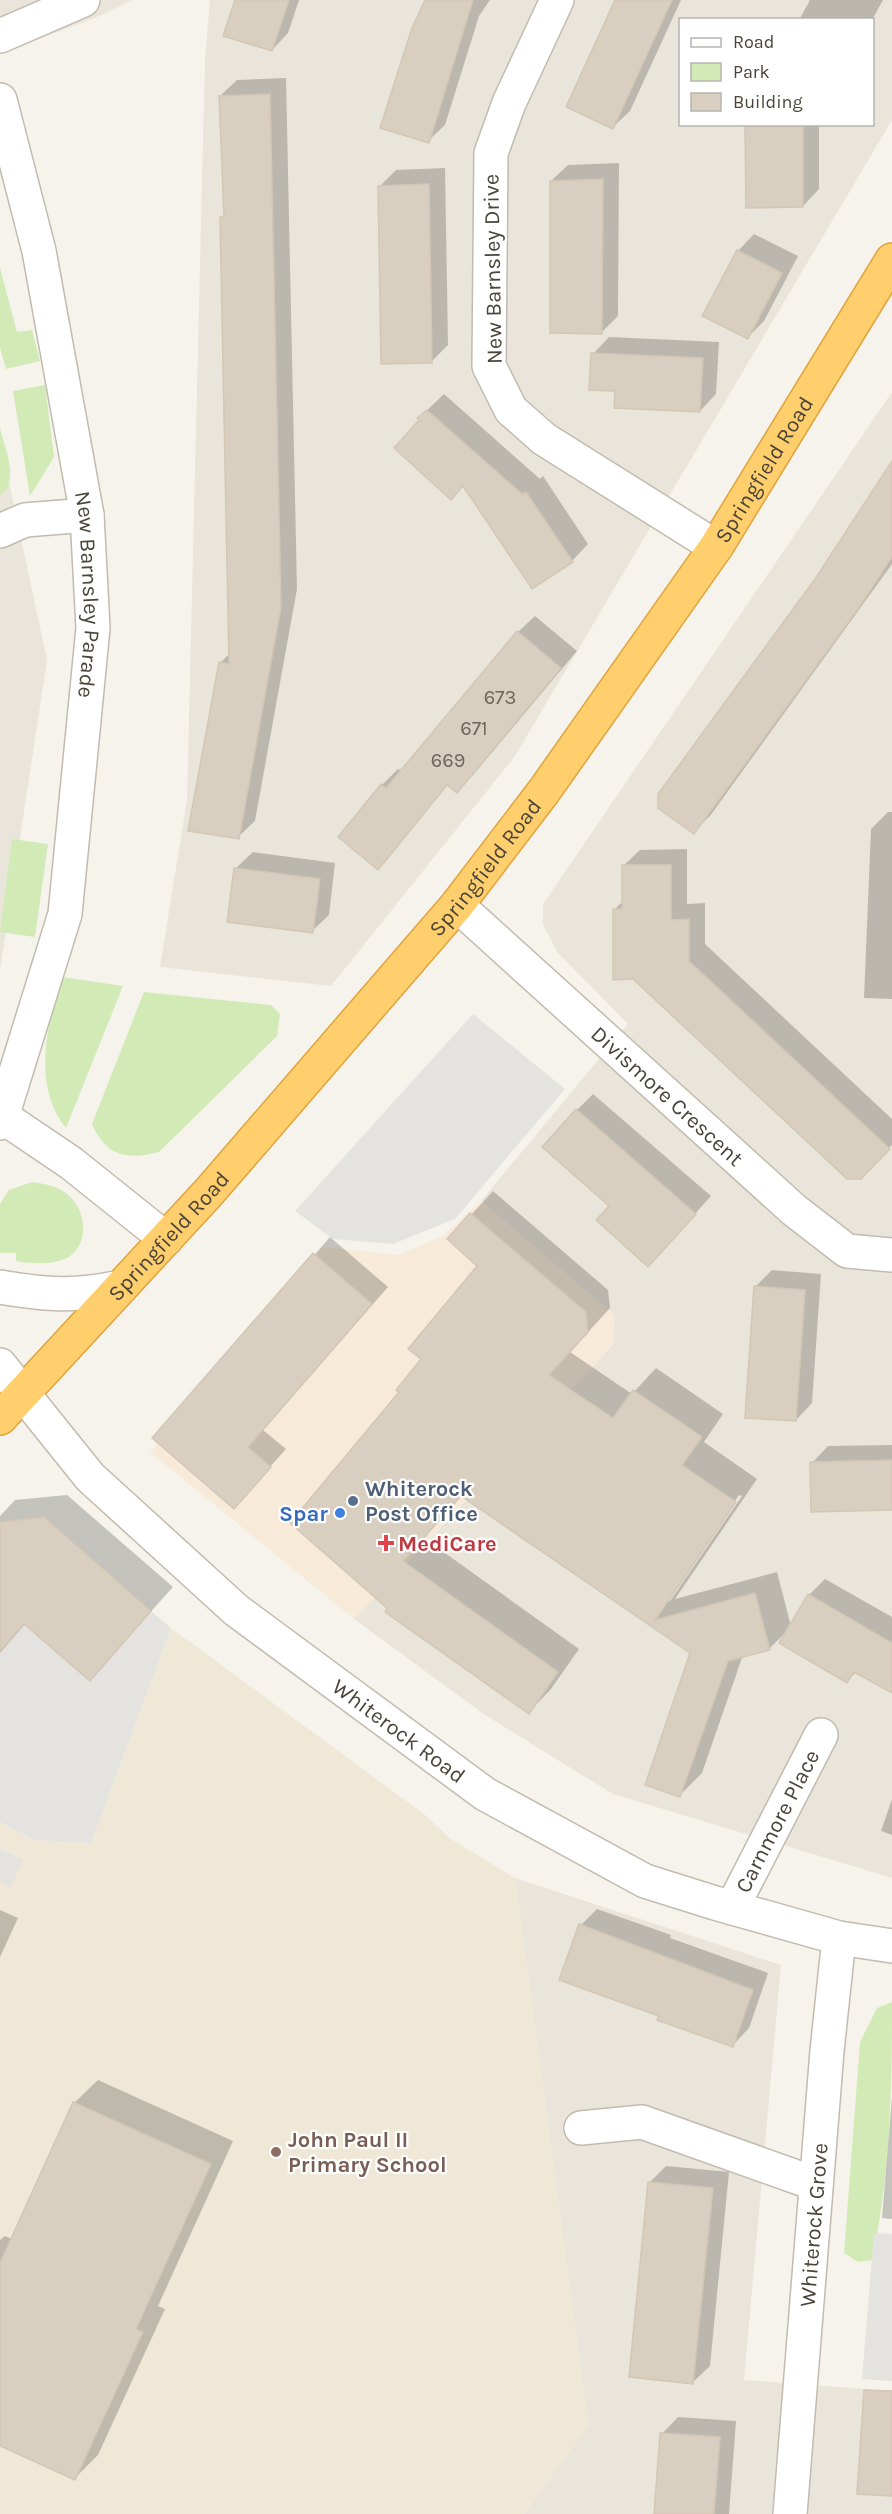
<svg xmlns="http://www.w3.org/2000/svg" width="892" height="2514" font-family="Karla,sans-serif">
	<rect width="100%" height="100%" fill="#f6f3ec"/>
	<g fill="#eae5da" fill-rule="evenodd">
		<path d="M0,0H132L102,15L0,54Z"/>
		<path d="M210,0H892V120L515,756L331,986L160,967L187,800L205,59ZM680,20H872V124H680Z"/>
		<path d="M892,392V1878L613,1794L485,1715L354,1619L613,1345L614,1315L481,1201L628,1024L558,953L543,925V904Z"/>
		<path d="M0,440L47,660L0,970Z"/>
		<path d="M515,1878L781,1965L744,2380L892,2391V2514H524L588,2425Z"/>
	</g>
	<path fill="#f7ead8" d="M481,1201L614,1315L613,1345L354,1619L150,1452L323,1247L398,1255L443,1236Z"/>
	<path fill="#efe8d6" d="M171,1628L424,1814L451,1839L515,1878L588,2425L524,2514H0V1822L34,1840L91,1843Z"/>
	<g fill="#d2eab5">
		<path d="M0,268L17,332L32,330L40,361L6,369L0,348Z"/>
		<path d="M45,385L54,457L30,496L13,391Z"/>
		<path d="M0,428C4,446 21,484 0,495Z"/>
		<path d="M12,839L48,844L35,937L0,932Z"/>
		<path d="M63,977L123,986L66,1128C32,1088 46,1022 63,977Z"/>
		<path d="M144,992L271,1005L280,1014L277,1036L159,1152C128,1160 106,1157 92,1124Z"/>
		<path d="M32,1182C45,1184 57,1186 67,1194C86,1209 91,1244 67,1258C53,1265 31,1264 16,1261V1253H0V1204L9,1190Z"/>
		<path d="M892,2002C892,2088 890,2176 872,2260L858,2262L844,2253L860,2042L877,2008Z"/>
	</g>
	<g fill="#e5e3e0">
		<path d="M473,1014L565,1089L455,1219L393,1244L333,1239L295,1211Z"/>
		<path d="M151,1611L171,1628L91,1843L34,1840L0,1822V1651L24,1624L90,1680Z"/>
		<path d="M0,1849L23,1859L11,1888L0,1883Z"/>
		<path d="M874,2233L892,2234V2381L862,2379Z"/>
	</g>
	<g fill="#0003" fill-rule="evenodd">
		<path d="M237,0H299L288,33L272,50Z"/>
		<path d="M427,0H490L479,16L445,125L428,141Z"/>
		<path d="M622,0H681L630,111L613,127Z"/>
		<path d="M810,0H883L872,20H799Z"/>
		<path d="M286,78L297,589L255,821L238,837L220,663L230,653L222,218L225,214L220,96L237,80Z"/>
		<path d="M746,124H819V189L803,206Z"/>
		<path d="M619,163L618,316L602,332L551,181L568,165Z"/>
		<path d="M445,168L448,345L431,362L379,187L396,170Z"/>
		<path d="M754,234L798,256L764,321L748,337L738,251Z"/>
		<path d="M609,337L719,342L716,394L700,411L616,390L593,354Z"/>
		<path d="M444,394L540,479L543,476L588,544L572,561L464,485L451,498L419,418Z"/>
		<path d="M892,463V564L710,816L693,832L816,580Z"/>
		<path d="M535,616L577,651L473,775L457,791L448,784L394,851L378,868L382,785L398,769L402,771L518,632Z"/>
		<path d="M888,812H892V999L864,998L871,829Z"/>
		<path d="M687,849V904L705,903V944L892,1119V1145L860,1178L614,910L623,901V866L640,850Z"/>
		<path d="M253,852L335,863L329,915L312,931L236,868Z"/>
		<path d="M593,1094L711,1196L664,1248L577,1110Z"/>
		<path d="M493,1191L608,1290L610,1308L570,1352L632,1394L656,1368L723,1414L704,1442L757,1479L675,1599L777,1572L791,1626L809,1595L825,1579L892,1617V1691L856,1672L847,1681L787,1631L769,1649L743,1655L702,1773L680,1795L692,1652L462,1495L424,1538L579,1649L551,1689L529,1712L389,1608L401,1392L479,1266L449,1239ZM739,1495L742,1496L670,1601H667Z"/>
		<path d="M330,1237L388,1287L263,1430L286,1449L234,1507L154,1438Z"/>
		<path d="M772,1270L821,1274L812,1403L796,1420L755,1287Z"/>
		<path d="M892,1445V1509L812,1463L828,1446Z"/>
		<path d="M67,1495L173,1587L90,1679L26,1623L0,1653V1516L15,1500Z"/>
		<path d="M892,1799V1835L881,1831Z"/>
		<path d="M597,1909L671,1935L670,1938L768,1973L749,2028L733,2045L660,2015L581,1925Z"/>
		<path d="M0,1910L18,1918L0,1957Z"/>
		<path d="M98,2080L233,2141L158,2306L165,2309L98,2455L75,2478L0,2444V2240L5,2236L12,2239L74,2103Z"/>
		<path d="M892,2096V2219L882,2218Z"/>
		<path d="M666,2166L729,2172L710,2366L693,2382L650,2182Z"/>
		<path d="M678,2417L736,2421L729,2514H656L662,2434Z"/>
	</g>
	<g fill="#d8cfc1" stroke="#d3c7b4" stroke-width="1.5">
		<path d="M235,0H289L272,51L223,36Z"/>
		<path d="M425,0H473L429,143L380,128L412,28Z"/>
		<path d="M615,0H672L613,129L566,107Z"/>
		<path d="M270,94L281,607L239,839L188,831L219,662L229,664L220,217H224L219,96Z"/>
		<path d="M745,124H803V207L746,208Z"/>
		<path d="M603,179L602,334L550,333V181Z"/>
		<path d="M429,184L432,363L381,364L378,186Z"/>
		<path d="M737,250L782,273L748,339L702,316Z"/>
		<path d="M591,353L703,358L700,412L614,408L615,391L589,390Z"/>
		<path d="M427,410L522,494L526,492L573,562L532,589L463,486L451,500L394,448L419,420L417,418Z"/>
		<path d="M892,461V557L860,606L694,834L658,808V794L815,579Z"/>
		<path d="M517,631L561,668L457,793L447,785L378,870L338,837L381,784L386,788Z"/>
		<path d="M622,865H671V920L689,919V961L890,1149L861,1179H847L633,979L613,980V909H622Z"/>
		<path d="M234,868L320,879L313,933L227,922Z"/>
		<path d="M576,1109L696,1214L648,1267L596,1220L609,1206L542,1147Z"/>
		<path d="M470,1213L586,1312L588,1332L549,1375L613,1418L633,1390L702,1437L682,1465L736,1502L655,1620L755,1593L770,1650L728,1661L680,1797L645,1785L690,1653L461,1496L403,1561L558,1672L529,1714L385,1612L387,1608L290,1523L399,1392L396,1390L421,1359L408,1349L477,1266L447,1239Z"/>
		<path d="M313,1253L372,1304L248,1447L271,1467L234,1509L152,1438Z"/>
		<path d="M754,1286L805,1290L796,1421L745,1418Z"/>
		<path d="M892,1460V1510L811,1512L810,1462Z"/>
		<path d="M44,1517L151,1611L90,1681L24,1624L0,1651V1522Z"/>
		<path d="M808,1594L892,1643V1693L854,1672L847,1683L779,1643Z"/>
		<path d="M579,1924L753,1990L733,2047L657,2020L659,2016L559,1980Z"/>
		<path d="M73,2102L211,2164L136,2329L143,2332L75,2480L0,2446V2263Z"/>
		<path d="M648,2182L713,2188L693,2384L629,2377Z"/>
		<path d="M864,2390L892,2391V2496L857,2494Z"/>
		<path d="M660,2433L720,2437L714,2514H654Z"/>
	</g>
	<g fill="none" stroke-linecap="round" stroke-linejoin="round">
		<g stroke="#c2bbae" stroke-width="36">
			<g id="minor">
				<path d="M557,0L509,103L491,153L489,366L511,410L544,439L716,547"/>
				<path d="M0,36L83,0"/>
				<path id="s1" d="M0,100L39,251L87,515L93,628L65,914L0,1123"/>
				<path d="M0,531L25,520L87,515"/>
				<path id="s2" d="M457,905L794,1210L847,1251L892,1255"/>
				<path d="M3,1117L71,1163L166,1239"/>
				<path d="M0,1287C48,1295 73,1297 121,1287"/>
				<path id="s3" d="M0,1365L90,1477L236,1610L485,1794L645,1881L715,1903L839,1938L892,1946"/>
				<path id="s4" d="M732,1908L821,1735"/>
				<path d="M581,2128L642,2122L816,2184"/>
				<path id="s5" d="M790,2514L827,2051L839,1938"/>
			</g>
		</g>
		<g stroke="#e0a43c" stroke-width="36">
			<g id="highway">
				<path id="s6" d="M0,1418L209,1192L457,905L544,791L716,547L892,260"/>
			</g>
		</g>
		<use href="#minor" stroke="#fff" stroke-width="33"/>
		<use href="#highway" stroke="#ffcf6e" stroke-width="33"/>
	</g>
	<circle fill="#5c6f8a" stroke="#fff" stroke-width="2" cx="353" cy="1501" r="6"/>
	<circle fill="#3f7fe0" stroke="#fff" stroke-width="2" cx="340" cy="1513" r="6"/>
	<path fill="#e0444e" stroke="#fff" stroke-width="2" d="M383 1534h6v6h6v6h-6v6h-6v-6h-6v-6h6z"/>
	<circle fill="#8d6e63" stroke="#fff" stroke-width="2" cx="276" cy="2152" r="6"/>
	<g text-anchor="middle" stroke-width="4.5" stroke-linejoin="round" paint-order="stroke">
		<g font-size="20" fill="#6e675b">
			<text x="500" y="704">673</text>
			<text x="474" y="735">671</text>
			<text x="448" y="767">669</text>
		</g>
		<g font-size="22" fill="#4b4439" stroke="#fff">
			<text transform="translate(492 269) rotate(-91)" y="8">New Barnsley Drive</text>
			<text dy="8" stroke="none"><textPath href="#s6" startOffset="1220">Springfield Road</textPath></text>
			<text dy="8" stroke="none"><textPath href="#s1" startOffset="504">New Barnsley Parade</textPath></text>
			<text dy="8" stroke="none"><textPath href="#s6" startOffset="734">Springfield Road</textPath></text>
			<text dy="8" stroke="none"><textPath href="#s2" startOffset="284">Divismore Crescent</textPath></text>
			<text dy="8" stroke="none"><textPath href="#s6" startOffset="248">Springfield Road</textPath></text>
			<text dy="8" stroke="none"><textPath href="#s3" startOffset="544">Whiterock Road</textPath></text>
			<text dy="8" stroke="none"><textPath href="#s4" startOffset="98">Carnmore Place</textPath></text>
			<text dy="8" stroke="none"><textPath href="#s5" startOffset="290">Whiterock Grove</textPath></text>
		</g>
		<g font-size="22" font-weight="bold" fill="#4e5e75" stroke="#fff" text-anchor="start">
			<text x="365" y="1496">Whiterock<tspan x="365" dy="25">Post Office</tspan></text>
		</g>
		<g font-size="22" font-weight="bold" fill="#366cbe" stroke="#fff" text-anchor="end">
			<text x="328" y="1521">Spar</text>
		</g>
		<g font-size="22" font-weight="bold" fill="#be3a42" stroke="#fff" text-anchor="start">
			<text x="398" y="1551">MediCare</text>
		</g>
		<g font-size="22" font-weight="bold" fill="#785e54" stroke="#fff" text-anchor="start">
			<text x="288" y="2147">John Paul II<tspan x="288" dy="25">Primary School</tspan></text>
		</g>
	</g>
	<rect x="679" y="18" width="195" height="108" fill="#ffffff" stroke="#b7b4b0" stroke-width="1.5"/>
	<rect x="691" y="38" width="30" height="9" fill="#ffffff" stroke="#b7b4b0" stroke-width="1.5"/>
	<text x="733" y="48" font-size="18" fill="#4b4439">Road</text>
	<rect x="691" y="63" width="30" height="18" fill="#d2eab5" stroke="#b7b4b0" stroke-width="1.5"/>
	<text x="733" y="78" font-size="18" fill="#4b4439">Park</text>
	<rect x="691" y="93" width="30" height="18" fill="#d8cfc1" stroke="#b7b4b0" stroke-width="1.5"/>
	<text x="733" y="108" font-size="18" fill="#4b4439">Building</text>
</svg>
